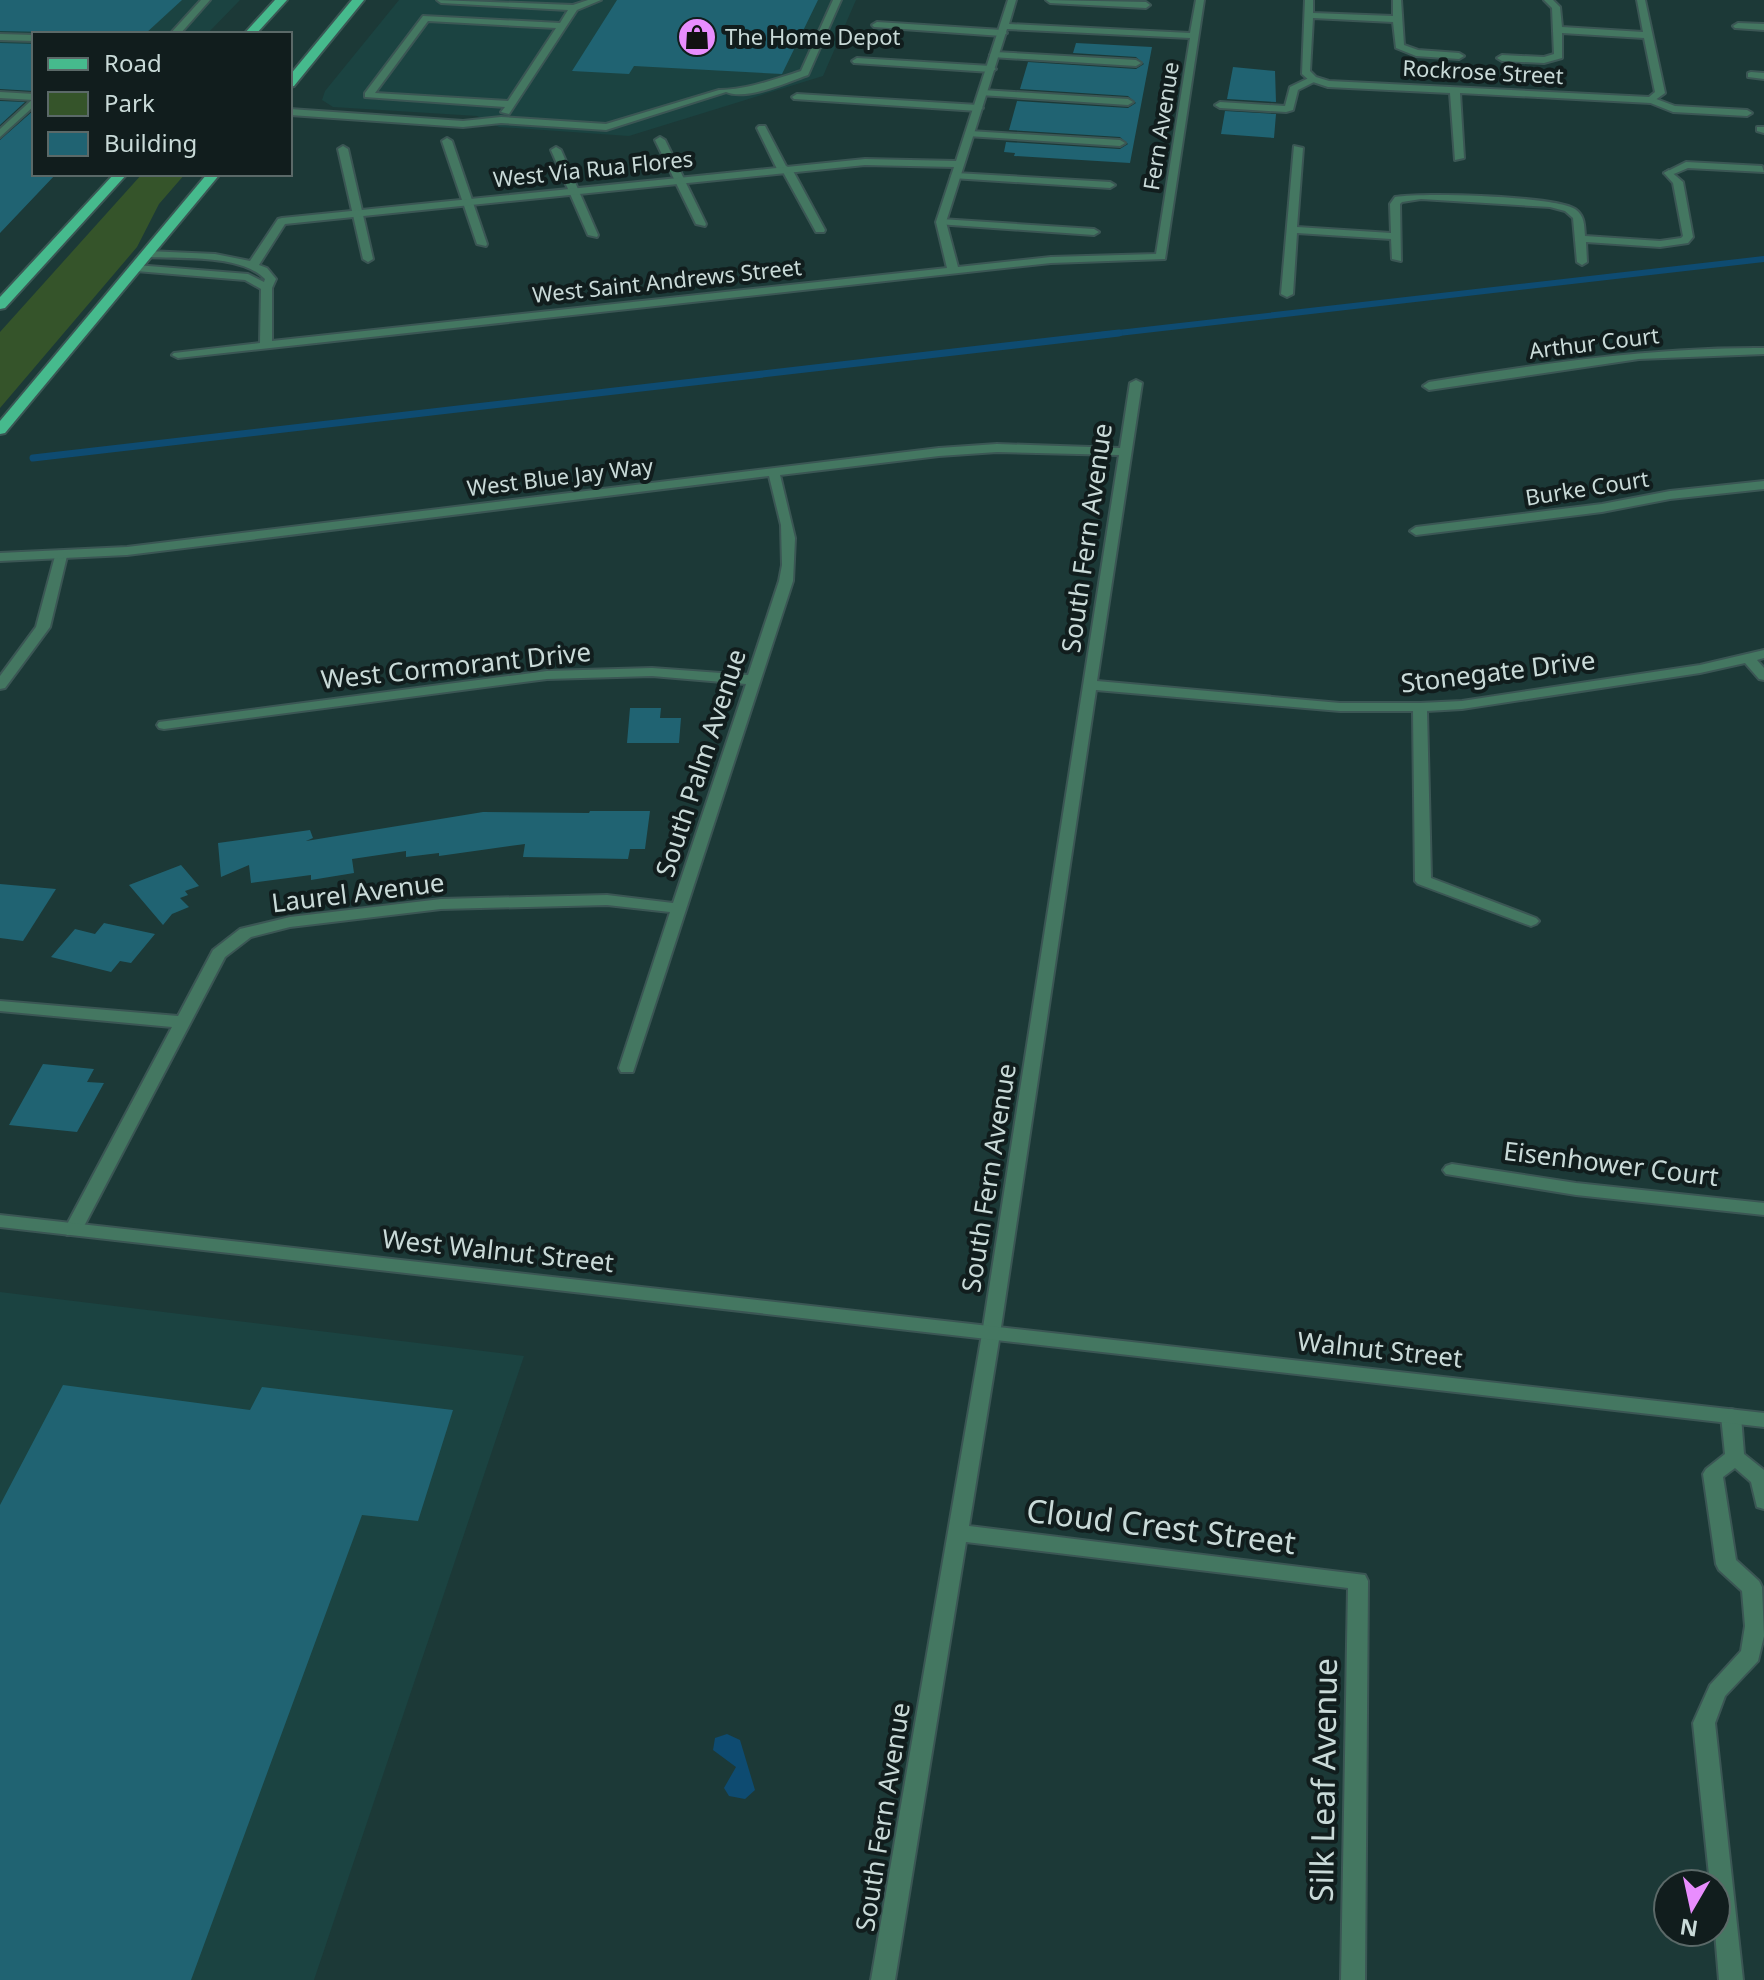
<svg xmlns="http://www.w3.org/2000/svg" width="1764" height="1980" font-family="'Noto Sans',sans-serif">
	<rect width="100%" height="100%" fill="#1c3937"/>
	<g fill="#1b4341">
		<path d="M0,0H240L207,34H34V47L0,45Z"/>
		<path d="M399,0H856L823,76L629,136L499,127L477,116L333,107L322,100L325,91Z"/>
		<path d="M0,1292L524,1356L314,1980H0Z"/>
	</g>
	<path fill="#35542a" d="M142,174H185L159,204L137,247L0,408V332Z"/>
	<path fill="#0e4b71" d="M727,1734L740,1740L755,1790L745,1799L729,1796L724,1788L736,1767L713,1750L715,1738Z"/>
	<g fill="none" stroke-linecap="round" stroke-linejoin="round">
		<path stroke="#0e4b71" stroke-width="6" d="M1101,335L1764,259"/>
		<path stroke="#0e4b71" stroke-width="7" d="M33,458L1119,333"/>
	</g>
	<g fill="#206372">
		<path d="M0,0H182L145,34L0,31Z"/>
		<path d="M617,0H818L782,74L634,66L629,74L572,71Z"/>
		<path d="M0,43L34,44V91L0,89Z"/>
		<path d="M1076,43L1152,47L1130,163L1014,156L1015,153L1004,152L1006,142L1120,149L1128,144L1120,137L1009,130L1017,101L1128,108L1136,103L1128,96L1020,89L1028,62L1136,69L1144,64L1136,57L1073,53Z"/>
		<path d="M1233,67L1275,71L1276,102L1227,99Z"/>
		<path d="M0,101L25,102L0,125Z"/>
		<path d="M34,110V174H56L0,233V140Z"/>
		<path d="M1225,111L1276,114L1274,138L1221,134Z"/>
		<path d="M630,708H661L660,718H681L679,743H627Z"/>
		<path d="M590,811H650L645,849H630L628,859L523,857L525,844L439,856V853L406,857V851L352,859L354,873L311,880V875L251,883L249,865L221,877L218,843L310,830L313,838L306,841L483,812L589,813Z"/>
		<path d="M181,865L199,886L185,891L188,895L180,898L189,907L172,914L163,925L129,885Z"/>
		<path d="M0,884L56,889L23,941L0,938Z"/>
		<path d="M104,923L155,934L131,963L120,961L111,972L51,957L75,929L95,934Z"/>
		<path d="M43,1064L94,1069L87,1082L104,1083L77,1132L9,1125Z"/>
		<path d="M63,1385L250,1410L262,1387L453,1410L418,1521L362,1515L191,1980H0V1505Z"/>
	</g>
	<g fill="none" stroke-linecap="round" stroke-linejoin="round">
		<g stroke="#3b5654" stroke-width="4">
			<g id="service">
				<path d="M201,0H210L180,34H170Z"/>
				<path d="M437,0L573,5L588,0H601L577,10L509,114L501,112L505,107L365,97V93L423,16L560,23L568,10L441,3ZM428,21L556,28L508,101L375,93Z"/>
				<path d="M833,0H841L808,75C788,82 746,101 726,92L606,130L501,123L463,127L290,115V109L463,121L501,117L606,124L719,90C745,90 773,80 801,71Z"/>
				<path d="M1046,0L1146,2L1150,5L1146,8L1050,3Z"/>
				<path d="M877,22L1002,30L1007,33L1002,36L874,27L872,25Z"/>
				<path d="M0,34L34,35V41L0,40Z"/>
				<path d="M995,52L1136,60L1141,63L1136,66L992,57L990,55Z"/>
				<path d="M857,58L991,66L996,69L991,72L854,63L852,61Z"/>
				<path d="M1313,76L1318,79L1316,81L1298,90L1293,110L1286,112L1220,108L1215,105L1220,102L1285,106L1290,87Z"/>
				<path d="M983,90L1128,99L1133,102L1128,105L980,95V91Z"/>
				<path d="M797,94L978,105L983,108L978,111L794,99L792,97Z"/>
				<path d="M1651,97L1675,106L1747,110L1752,113L1747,116L1673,112L1648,102L1646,100Z"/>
				<path d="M34,98V106L0,137V129Z"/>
				<path d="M759,126H765L786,166L792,169L825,230L824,232H816L783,172L777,169L757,128Z"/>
				<path d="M970,131L1120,140L1125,143L1120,146L967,136L965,134Z"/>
				<path d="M660,137L665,140L706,224L705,226L696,224L655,140Z"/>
				<path d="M447,138L452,141L487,244L486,246L477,244L442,141Z"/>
				<path d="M343,146L348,149L373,259L368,262L363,259L338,149Z"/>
				<path d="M556,147L561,150L598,235L597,237L588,235L551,150Z"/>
				<path d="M1686,162L1762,166L1764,172L1688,168L1669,176L1664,173Z"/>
				<path d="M956,173L1110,182L1115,185L1110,188L952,178L951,176Z"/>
				<path d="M941,219L1094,229L1099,232L1094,235L937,224V220Z"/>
				<path d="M61,552L67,556L50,627L5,688L0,689V676L36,627L55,556Z"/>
			</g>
		</g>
		<g stroke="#3b5654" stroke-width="4">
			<g id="minor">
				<path d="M1008,0H1016L1009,24L1190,33L1196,0H1204L1165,259L1051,263L178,358L172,355L174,353L260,343L261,289L245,280L136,271L131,268L136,265L248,274L264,282L265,279C241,254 181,259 147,257L142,254L147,251L215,254L250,261L278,219L282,218L865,159L956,161ZM1007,29L1190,38L1156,254L1051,257L958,267L946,222ZM865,165L954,167L936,222L947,268L272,341V288L276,279L267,268L259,265L285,224Z"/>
				<path d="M1305,0H1313V13L1393,16V0H1401L1404,45L1418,50L1459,53L1464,56L1459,59L1416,56L1396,48L1393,22L1313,18L1310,71L1316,77L1329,81L1649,97L1655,92L1644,38L1562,33V58L1544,63L1502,61L1497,58L1502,55L1544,57L1554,54L1552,8L1544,0H1553L1560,7L1562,27L1643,32L1637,0H1645L1665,93L1651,103L1460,93L1464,158L1455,160L1450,93L1328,87L1310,81L1302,74Z"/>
				<path d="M1738,23L1764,24V30L1735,28L1733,26Z"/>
				<path d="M1751,72L1764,73V79L1748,77V73Z"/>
				<path d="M0,92L34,94V100L0,98Z"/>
				<path d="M1757,127H1764V133L1757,131Z"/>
				<path d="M1294,146L1303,148L1297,227L1391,233L1390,204L1395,197C1421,192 1555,196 1575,209C1585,216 1584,225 1585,236L1660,241L1681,238L1683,236L1673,183L1664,173L1669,170L1683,182L1693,237L1688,243L1660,247L1586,242L1587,262L1582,265L1577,262L1573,218L1565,211L1550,207L1421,199L1402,202L1400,204L1401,261L1392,259L1391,239L1297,233L1293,294L1287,297L1281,294Z"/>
				<path d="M1764,348V354L1639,359L1429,390L1423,386L1429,382C1540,364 1651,347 1764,348Z"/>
				<path d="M1136,380L1142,383L1097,681L1340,703H1420L1462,701L1700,665L1764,650V658L1757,660L1764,668V680L1759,679L1745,663L1700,673L1462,709L1427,711L1431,878L1536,918L1539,921L1536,924L1531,926L1418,884L1415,881L1413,711H1340L1096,690L1000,1334L969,1526L1365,1575L1368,1581L1365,1980H1341L1348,1588L966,1542L895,1980H871L982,1334L1119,455L997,452L939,456L780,475L795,538L793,581L633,1072H621L619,1068L670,912L607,905L441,909L290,927L251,937L225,957L82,1230L79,1235H67L64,1230L172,1027L0,1011V1001L178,1016L213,950L240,929L290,917L441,899L607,895L673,903L746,684L652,676L547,679L164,729L159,728L157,725L159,722L547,671L652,668L748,675L779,581L782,565L781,525L769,476L127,555L0,561V553L127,547L939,448L997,444L1120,448L1130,383Z"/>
				<path d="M1764,481V489L1670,499L1602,512L1416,535L1410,531L1416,527L1602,504L1670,491Z"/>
				<path d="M1452,1164L1576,1183L1764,1203V1215L1576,1195L1446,1174L1443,1170L1446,1166Z"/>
				<path d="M1731,1409L1738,1411L1741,1416L1744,1454L1764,1470V1509L1757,1507L1751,1482L1735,1468L1723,1477L1736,1560L1759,1581L1762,1587L1764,1636L1758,1661L1725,1696L1715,1723L1743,1980H1719L1715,1932L1716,1884H1710L1693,1723L1710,1685L1741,1651L1745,1626L1742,1591L1719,1570L1716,1564L1703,1474L1706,1469L1725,1454L1721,1416L1724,1411Z"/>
			</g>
		</g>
		<g stroke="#3b5654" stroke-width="4">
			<path id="tertiary" d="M0,1215L1764,1413V1427L0,1227Z"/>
		</g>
		<g stroke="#3b5654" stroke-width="4">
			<g id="primary">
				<path d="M275,0H287L256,34H244Z"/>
				<path d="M352,0H364L294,86L290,87V75Z"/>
				<path d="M114,174H127L5,308L0,309V297Z"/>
				<path d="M207,174H220L5,433L0,434V421Z"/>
			</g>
		</g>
		<use href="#service" fill="#447761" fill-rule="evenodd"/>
		<use href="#minor" fill="#447761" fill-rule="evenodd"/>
		<use href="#tertiary" fill="#447761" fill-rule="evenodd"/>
		<use href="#primary" fill="#46ba8d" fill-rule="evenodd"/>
	</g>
	<defs>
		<g id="shop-disc" transform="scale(2)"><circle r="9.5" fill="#e98dfe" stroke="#111d1d"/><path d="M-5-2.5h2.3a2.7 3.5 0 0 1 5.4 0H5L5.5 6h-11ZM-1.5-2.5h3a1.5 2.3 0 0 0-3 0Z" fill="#111"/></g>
	</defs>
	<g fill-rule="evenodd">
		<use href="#shop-disc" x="697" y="37"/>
	</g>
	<g text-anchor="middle" stroke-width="8" stroke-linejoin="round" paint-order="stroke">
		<g font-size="22" fill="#c9dad8" stroke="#111d1d" text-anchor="start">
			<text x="725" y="45">The Home Depot</text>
		</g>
		<g font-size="22" fill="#c9dad8" stroke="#111d1d">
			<text transform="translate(1483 72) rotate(3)" y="8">Rockrose Street</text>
			<text transform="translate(1161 126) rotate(-81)" y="8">Fern Avenue</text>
			<text transform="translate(593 169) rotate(-6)" y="8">West Via Rua Flores</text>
			<text transform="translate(667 281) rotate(-6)" y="8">West Saint Andrews Street</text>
			<text transform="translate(1594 343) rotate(-7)" y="8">Arthur Court</text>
			<text transform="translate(560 477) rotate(-7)" y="8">West Blue Jay Way</text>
			<text transform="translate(1587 488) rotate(-9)" y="8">Burke Court</text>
		</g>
		<g font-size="26" fill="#c9dad8" stroke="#111d1d">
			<text transform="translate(1087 538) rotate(-82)" y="9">South Fern Avenue</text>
			<text transform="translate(456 666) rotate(-6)" y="9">West Cormorant Drive</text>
			<text transform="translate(1498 672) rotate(-7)" y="9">Stonegate Drive</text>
			<text transform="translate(701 763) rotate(-72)" y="9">South Palm Avenue</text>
			<text transform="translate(358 893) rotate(-7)" y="9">Laurel Avenue</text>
			<text transform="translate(1611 1164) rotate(7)" y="9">Eisenhower Court</text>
			<text transform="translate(989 1178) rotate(-81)" y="9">South Fern Avenue</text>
			<text transform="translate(498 1251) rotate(6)" y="9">West Walnut Street</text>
			<text transform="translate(1380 1350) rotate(6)" y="9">Walnut Street</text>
			<text transform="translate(883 1817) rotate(-81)" y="9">South Fern Avenue</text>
		</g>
		<g font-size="32" fill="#c9dad8" stroke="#111d1d">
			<text transform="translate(1161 1527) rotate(7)" y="11">Cloud Crest Street</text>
			<text transform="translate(1324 1780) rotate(-89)" y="11">Silk Leaf Avenue</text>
		</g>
	</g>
	<rect x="32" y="32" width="260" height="144" fill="#111d1d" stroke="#5b6968" stroke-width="2"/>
	<rect x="48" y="58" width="40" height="12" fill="#46ba8d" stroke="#5b6968" stroke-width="2"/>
	<text x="104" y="72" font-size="24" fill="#c9dad8">Road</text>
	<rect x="48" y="92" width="40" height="24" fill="#35542a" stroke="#5b6968" stroke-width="2"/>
	<text x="104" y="112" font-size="24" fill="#c9dad8">Park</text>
	<rect x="48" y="132" width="40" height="24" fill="#206372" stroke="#5b6968" stroke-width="2"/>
	<text x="104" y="152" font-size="24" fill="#c9dad8">Building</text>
	<g transform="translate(1692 1908) rotate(189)"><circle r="38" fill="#111d1d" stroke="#5b6968" stroke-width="2"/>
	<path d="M0-6L14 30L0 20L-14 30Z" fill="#e98dfe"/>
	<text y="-12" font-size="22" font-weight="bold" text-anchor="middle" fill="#c9dad8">N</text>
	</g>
</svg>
